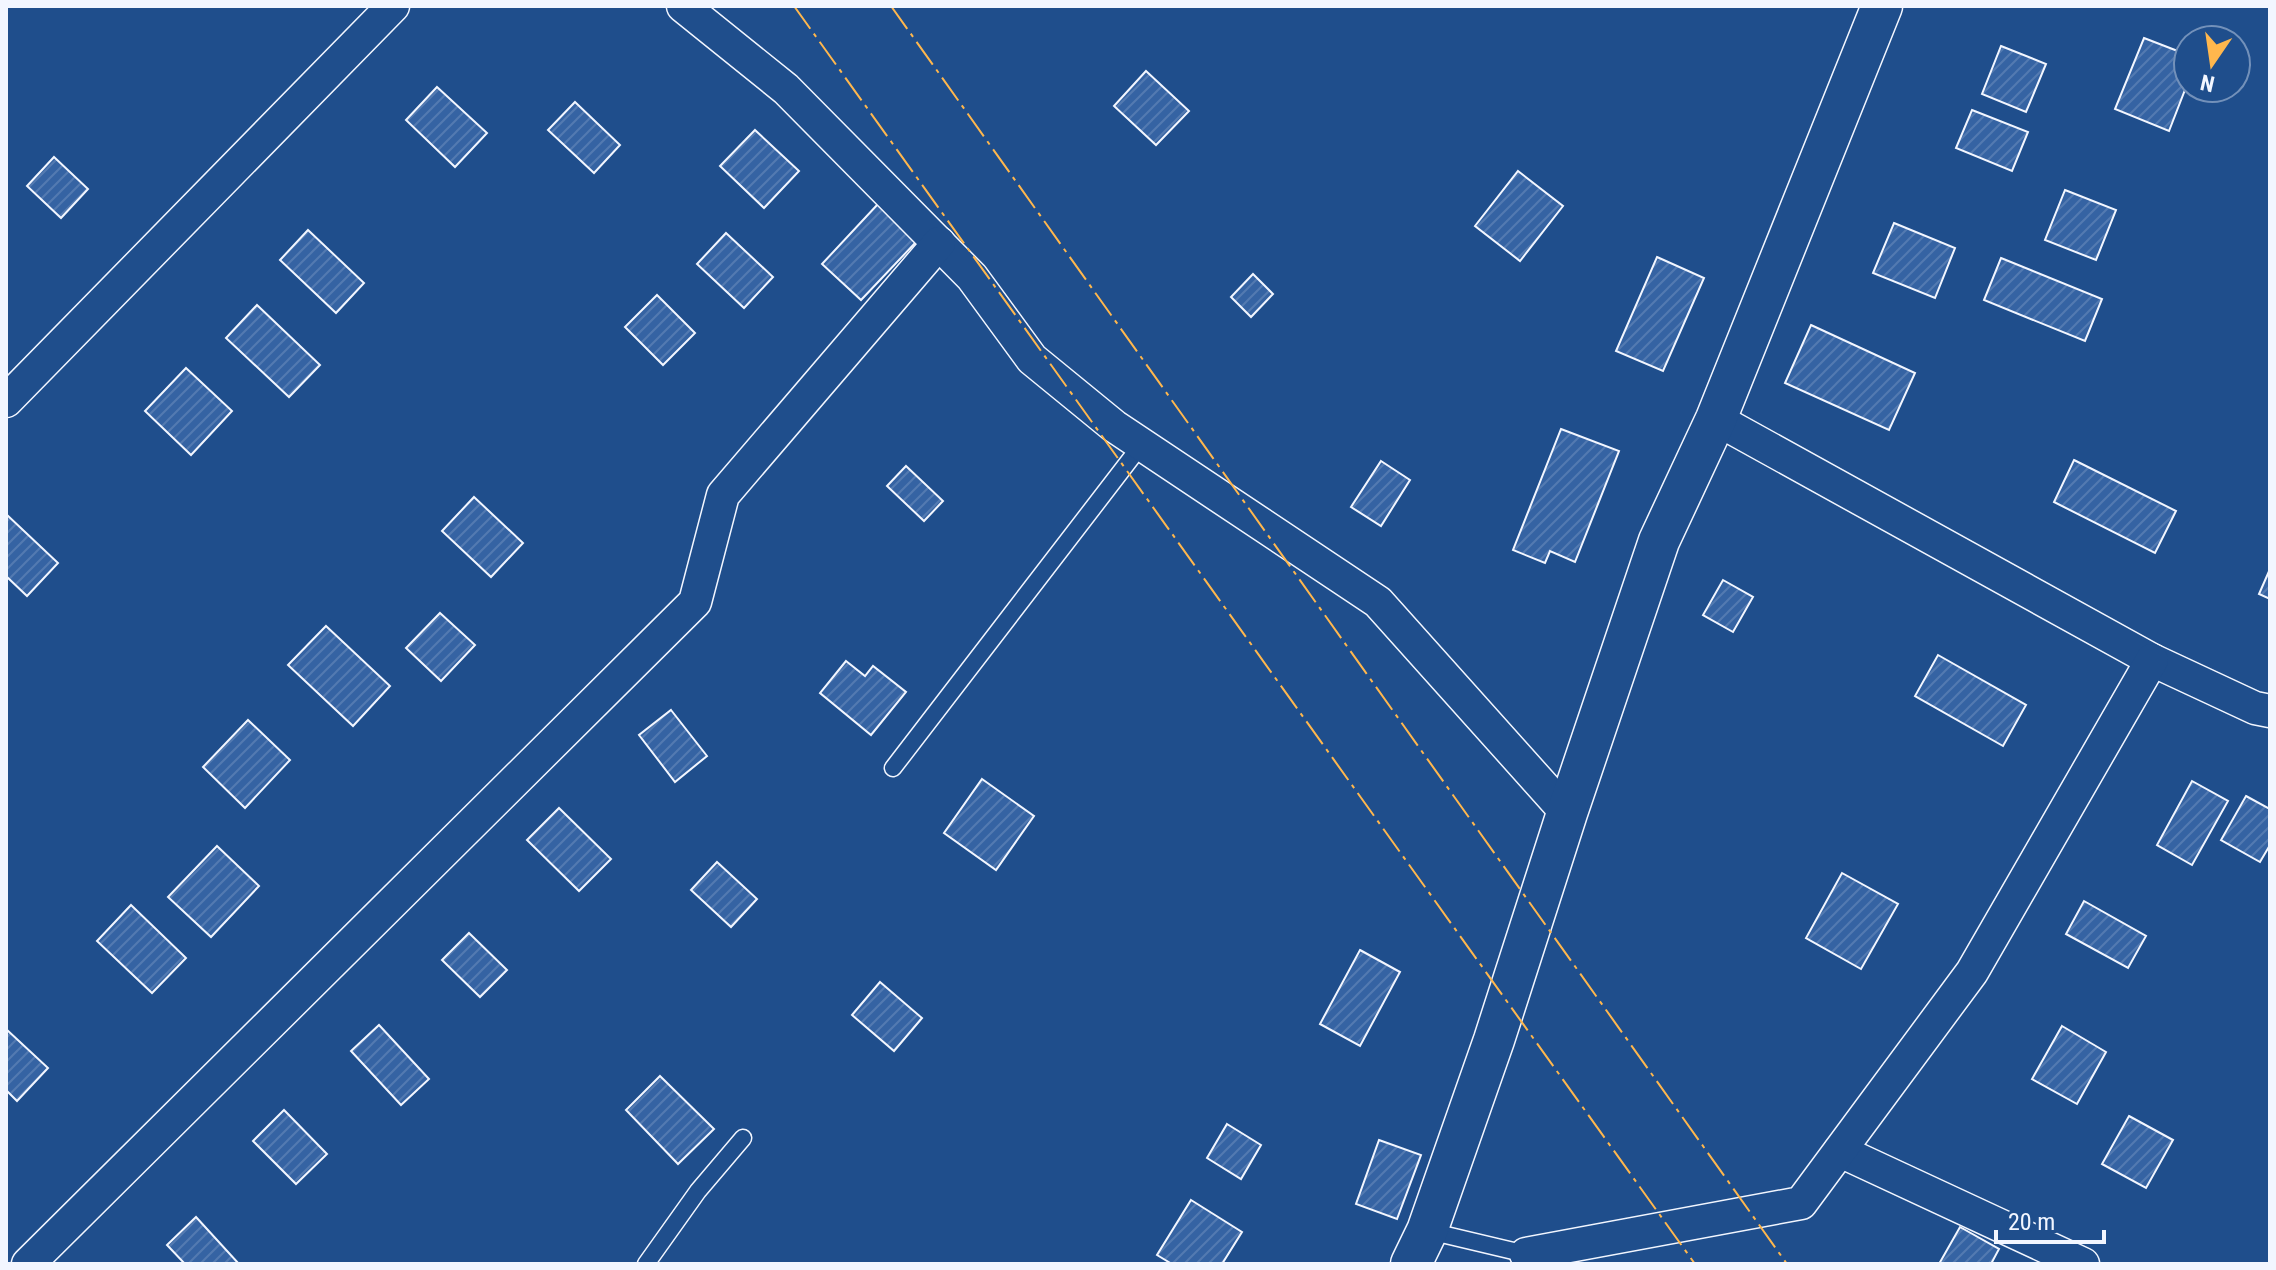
<svg xmlns="http://www.w3.org/2000/svg" width="2276" height="1270" font-family="'Roboto Condensed',sans-serif">
	<defs>
		<pattern id="building-hatch" width="6" height="6" patternUnits="userSpaceOnUse" patternTransform="scale(2)"><rect width="6" height="6" fill="#3563a3"/><path d="M-1 1l2-2M0 6l6-6M5 7l2-2" fill="none" stroke="#537ab1"/></pattern>
	</defs>
	<rect width="100%" height="100%" fill="#1f4e8c"/>
	<g fill="url(#building-hatch)" stroke="#f2f6ff" stroke-width="2">
		<path d="M2144,38L2188,55V82L2169,131L2115,109Z"/>
		<path d="M2001,46L2046,64L2026,112L1982,94Z"/>
		<path d="M1146,71L1189,111L1156,145L1114,106Z"/>
		<path d="M437,87L487,133L455,167L406,120Z"/>
		<path d="M575,102L620,145L594,173L548,130Z"/>
		<path d="M1972,110L2028,132L2012,171L1956,148Z"/>
		<path d="M755,130L799,171L764,208L720,166Z"/>
		<path d="M54,157L88,189L61,218L27,186Z"/>
		<path d="M1518,171L1563,206L1520,261L1475,226Z"/>
		<path d="M2065,190L2116,210L2096,260L2045,240Z"/>
		<path d="M878,204L917,241L861,300L822,264Z"/>
		<path d="M1894,223L1955,248L1935,298L1873,273Z"/>
		<path d="M308,230L364,283L336,313L280,260Z"/>
		<path d="M726,233L773,277L744,308L697,264Z"/>
		<path d="M1657,257L1704,278L1663,371L1616,351Z"/>
		<path d="M2001,258L2102,299L2085,341L1984,300Z"/>
		<path d="M1253,274L1273,294L1251,317L1231,297Z"/>
		<path d="M657,295L695,333L663,365L625,327Z"/>
		<path d="M257,305L320,365L289,397L226,338Z"/>
		<path d="M1811,325L1915,373L1889,430L1785,383Z"/>
		<path d="M186,368L232,411L191,455L145,411Z"/>
		<path d="M1561,429L1619,451L1575,562L1550,551L1545,563L1513,550Z"/>
		<path d="M2074,460L2176,511L2155,553L2054,502Z"/>
		<path d="M1381,461L1410,480L1381,526L1351,507Z"/>
		<path d="M906,466L943,501L924,521L887,486Z"/>
		<path d="M474,497L523,543L491,577L442,531Z"/>
		<path d="M6,514L58,563L27,596L6,576Z"/>
		<path d="M2270,569V599L2259,594Z"/>
		<path d="M1723,580L1753,597L1733,632L1703,615Z"/>
		<path d="M440,613L475,645L441,681L406,648Z"/>
		<path d="M326,626L390,686L353,726L288,665Z"/>
		<path d="M1938,655L2026,705L2003,746L1915,696Z"/>
		<path d="M846,661L865,676L873,666L906,692L871,735L820,693Z"/>
		<path d="M671,710L707,756L675,782L639,735Z"/>
		<path d="M248,720L290,760L245,808L203,767Z"/>
		<path d="M982,779L1034,816L996,870L944,833Z"/>
		<path d="M2192,781L2228,801L2192,865L2157,845Z"/>
		<path d="M2246,796L2270,809V845L2260,862L2221,840Z"/>
		<path d="M559,808L611,859L579,891L527,840Z"/>
		<path d="M217,846L259,886L211,937L168,897Z"/>
		<path d="M717,862L757,899L731,927L691,890Z"/>
		<path d="M1842,873L1898,904L1861,969L1806,938Z"/>
		<path d="M2084,901L2146,936L2128,968L2066,934Z"/>
		<path d="M131,905L186,958L152,993L97,941Z"/>
		<path d="M469,933L507,970L480,997L442,960Z"/>
		<path d="M1360,950L1400,972L1360,1046L1320,1024Z"/>
		<path d="M880,982L922,1018L894,1051L852,1015Z"/>
		<path d="M379,1025L429,1079L401,1105L351,1051Z"/>
		<path d="M2062,1026L2106,1052L2077,1104L2032,1079Z"/>
		<path d="M6,1029L48,1068L17,1101L6,1090Z"/>
		<path d="M660,1076L714,1129L678,1164L626,1110Z"/>
		<path d="M284,1110L327,1154L296,1184L253,1141Z"/>
		<path d="M2129,1116L2173,1140L2146,1188L2102,1164Z"/>
		<path d="M1227,1124L1261,1145L1241,1179L1207,1158Z"/>
		<path d="M1379,1140L1421,1155L1397,1219L1356,1204Z"/>
		<path d="M1191,1200L1242,1232L1222,1264H1172L1157,1255Z"/>
		<path d="M196,1217L239,1264H185L167,1245Z"/>
		<path d="M1960,1227L1999,1249L1991,1264H1939Z"/>
	</g>
	<g fill="none" stroke-linecap="round" stroke-linejoin="round">
		<g stroke="#f2f6ff" stroke-width="19">
			<g id="service">
				<path d="M893,768L1142,444"/>
				<path d="M1429,1231L1526,1254L1529,1257"/>
				<path d="M646,1264L698,1191L743,1138"/>
			</g>
		</g>
		<g stroke="#f2f6ff" stroke-width="35">
			<g id="minor">
				<path d="M683,6L786,89L972,277L1032,359L1114,426L1378,602L1567,813"/>
				<path d="M6,401L393,6"/>
				<path d="M1716,419L2152,660L2255,708L2270,711"/>
				<path d="M1840,1151L2083,1264"/>
				<path d="M1526,1254L1801,1203L1972,972L2152,660"/>
				<path d="M28,1264L695,602L723,495L939,243"/>
			</g>
		</g>
		<g stroke="#f2f6ff" stroke-width="43">
			<path id="tertiary" d="M1411,1264L1427,1231L1494,1040L1567,813L1659,541L1716,419L1882,6"/>
		</g>
		<use href="#service" stroke="#1f4e8c" stroke-width="16"/>
		<use href="#minor" stroke="#1f4e8c" stroke-width="32"/>
		<use href="#tertiary" stroke="#1f4e8c" stroke-width="40"/>
		<g stroke="#ffb74d" stroke-width="2" stroke-dasharray="28 6 4 6" stroke-linecap="butt">
			<path d="M794,6L1695,1264"/>
			<path d="M891,6L1787,1264"/>
		</g>
	</g>
	<rect width="2276" height="1270" fill="none" stroke="#f2f6ff" stroke-width="16"/>
	<g transform="translate(2212 64) rotate(193)"><circle r="38" fill="#1f4e8c" stroke="#7391ba" stroke-width="2"/>
	<path d="M0-6L14 30L0 20L-14 30Z" fill="#ffb74d"/>
	<text y="-12" font-size="22" font-weight="bold" text-anchor="middle" fill="#f2f6ff">N</text>
	</g>
	<path d="M1996 1230v12h108v-12" fill="none" stroke="#f2f6ff" stroke-width="4"/>
	<text x="2008" y="1230" font-size="24" fill="#f2f6ff" stroke="#1f4e8c" stroke-width="6" paint-order="stroke">20 m</text>
</svg>
